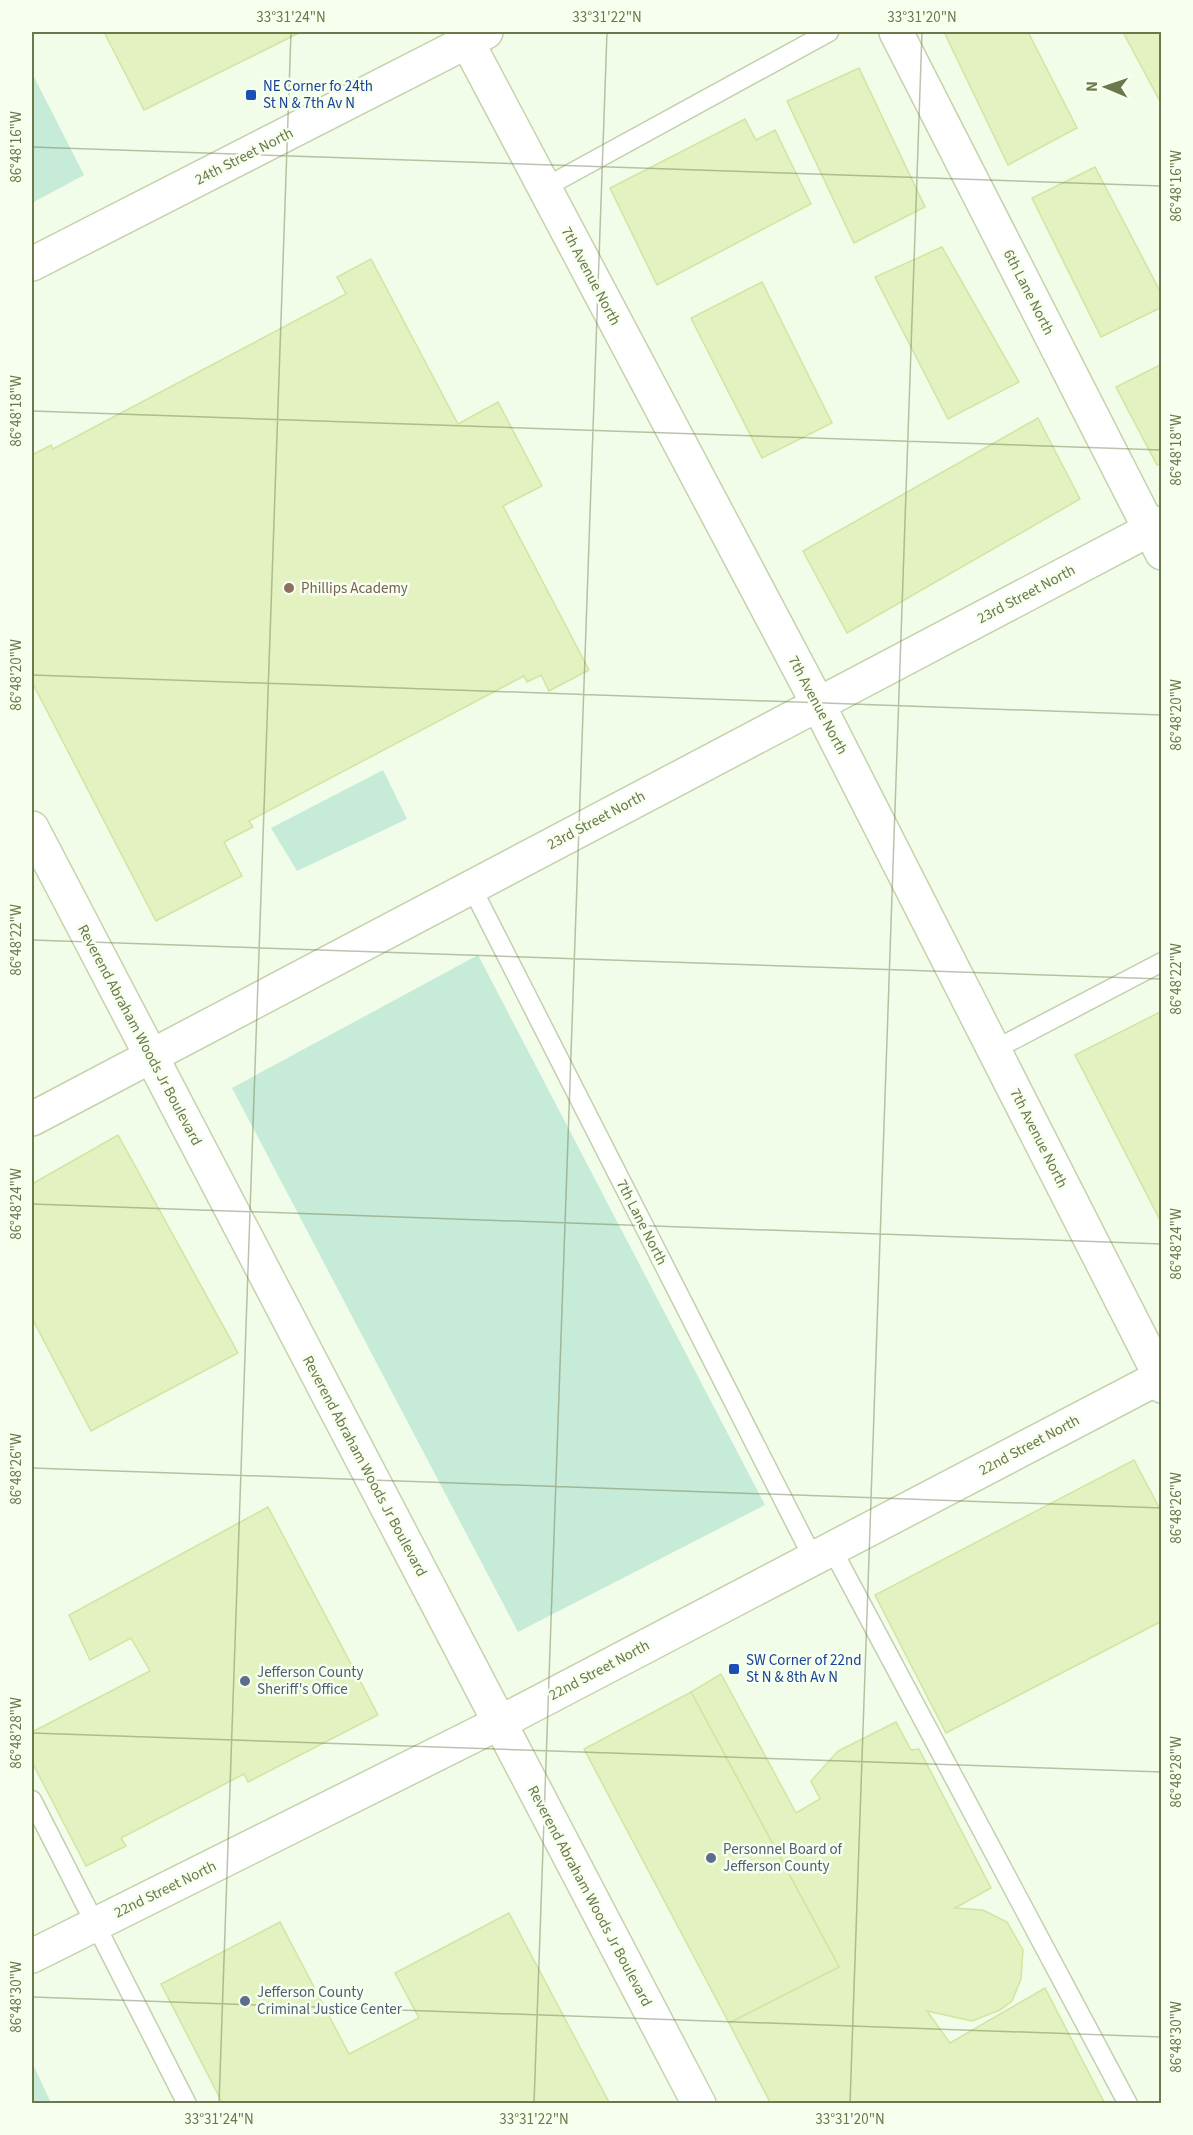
<svg xmlns="http://www.w3.org/2000/svg" width="1193" height="2135" font-family="'Source Sans 3',sans-serif">
	<rect width="100%" height="100%" fill="#f2fde9"/>
	<g fill="#c6ebd9">
		<path d="M32,73L84,175L32,203Z"/>
		<path d="M383,770L407,819L297,871L271,828Z"/>
		<path d="M478,955L765,1505L518,1632L232,1088Z"/>
		<path d="M32,2062L51,2103H32Z"/>
	</g>
	<g fill="#e3f2c0" stroke="#d1e5a0" stroke-width="1.5">
		<path d="M104,32H301L144,110Z"/>
		<path d="M944,32H1028L1077,128L1008,165Z"/>
		<path d="M1123,32H1162V105Z"/>
		<path d="M859,68L925,207L854,243L787,101Z"/>
		<path d="M745,119L756,140L775,130L811,204L657,285L610,188Z"/>
		<path d="M1095,167L1162,295V307L1101,337L1032,198Z"/>
		<path d="M942,247L1019,382L948,419L875,277Z"/>
		<path d="M371,259L458,424L498,402L542,486L503,506L589,670L549,691L541,675L527,682L524,676L249,821L253,827L224,842L242,876L156,921L32,682V455L51,445L53,449L346,294L337,277Z"/>
		<path d="M762,282L832,423L762,458L691,318Z"/>
		<path d="M1162,364V463L1157,465L1116,387Z"/>
		<path d="M1038,418L1080,499L847,633L803,551Z"/>
		<path d="M1162,1011V1224L1075,1055Z"/>
		<path d="M118,1135L238,1353L91,1431L32,1318V1184Z"/>
		<path d="M1134,1460L1162,1513V1621L946,1733L875,1595Z"/>
		<path d="M268,1507L378,1715L248,1782L244,1774L121,1838L126,1846L86,1866L32,1762V1732L150,1671L131,1638L90,1660L69,1615Z"/>
		<path d="M721,1674L796,1813L820,1799L811,1781L838,1751L896,1722L911,1750L919,1749L991,1888L955,1908L983,1910L1007,1922L1023,1950L1021,1979L1012,2001L1000,2010L972,2021L927,2011L950,2043L1045,1988L1105,2104H771L729,2023L839,1967L691,1692Z"/>
		<path d="M691,1692L839,1967L729,2023L584,1749Z"/>
		<path d="M509,1913L610,2104H223L161,1984L280,1922L349,2054L419,2018L395,1973Z"/>
	</g>
	<g fill="none" stroke-linecap="round" stroke-linejoin="round">
		<g stroke="#c3cfae" stroke-width="21">
			<g id="lane">
				<path d="M544,188L829,32"/>
				<path d="M471,886L813,1558"/>
				<path d="M994,1050L1162,962"/>
				<path d="M832,1549L1128,2104"/>
				<path d="M32,1800L187,2104"/>
			</g>
		</g>
		<g stroke="#c5d2ab" stroke-width="36">
			<g id="secondary">
				<path d="M462,32L818,704L1160,1376L1162,1386"/>
				<path d="M896,32L1162,553"/>
				<path d="M32,264L486,32"/>
				<path d="M32,828L699,2104"/>
				<path d="M32,1119L1162,523"/>
				<path d="M32,1956L499,1723L1162,1376"/>
			</g>
		</g>
		<use href="#lane" stroke="#fff" stroke-width="18"/>
		<use href="#secondary" stroke="#fff" stroke-width="33"/>
	</g>
	<path fill="none" stroke="#6c784c" stroke-width="1.5" stroke-opacity="0.45" d="M32,147L1162,186M32,411L1162,450M32,675L1162,715M32,940L1162,979M32,1204L1162,1244M32,1468L1162,1508M32,1733L1162,1772M32,1997L1162,2037M219,2104L291,32M534,2104L607,32M850,2104L922,32"/>
	<g fill="#1a4fb4" stroke="#f7ffef" stroke-width="2">
		<rect x="245" y="89" width="12" height="12" rx="3"/>
		<rect x="728" y="1663" width="12" height="12" rx="3"/>
	</g>
	<circle fill="#8d6e63" stroke="#f7ffef" stroke-width="2" cx="289" cy="588" r="6"/>
	<g fill="#5c6f8a" stroke="#f7ffef" stroke-width="2">
		<circle cx="245" cy="1681" r="6"/>
		<circle cx="711" cy="1858" r="6"/>
		<circle cx="245" cy="2001" r="6"/>
	</g>
	<g text-anchor="middle" stroke-width="5" stroke-linejoin="round" paint-order="stroke">
		<g font-size="15" fill="#164399" stroke="#f7ffef" text-anchor="start">
			<text x="263" y="91">NE Corner fo 24th<tspan x="263" dy="17">St N &amp; 7th Av N</tspan></text>
			<text x="746" y="1665">SW Corner of 22nd<tspan x="746" dy="17">St N &amp; 8th Av N</tspan></text>
		</g>
		<g font-size="15" fill="#6c784c" stroke="#f7ffef">
			<text transform="translate(244 156) rotate(-27)" y="5">24th Street North</text>
			<text transform="translate(591 276) rotate(62)" y="5">7th Avenue North</text>
			<text transform="translate(1029 292) rotate(63)" y="5">6th Lane North</text>
			<text transform="translate(1026 594) rotate(-28)" y="5">23rd Street North</text>
			<text transform="translate(818 705) rotate(62)" y="5">7th Avenue North</text>
			<text transform="translate(596 820) rotate(-28)" y="5">23rd Street North</text>
			<text transform="translate(140 1035) rotate(62)" y="5">Reverend Abraham Woods Jr Boulevard</text>
			<text transform="translate(1039 1138) rotate(63)" y="5">7th Avenue North</text>
			<text transform="translate(642 1222) rotate(63)" y="5">7th Lane North</text>
			<text transform="translate(1029 1445) rotate(-28)" y="5">22nd Street North</text>
			<text transform="translate(365 1466) rotate(62)" y="5">Reverend Abraham Woods Jr Boulevard</text>
			<text transform="translate(599 1670) rotate(-28)" y="5">22nd Street North</text>
			<text transform="translate(165 1889) rotate(-26)" y="5">22nd Street North</text>
			<text transform="translate(590 1896) rotate(62)" y="5">Reverend Abraham Woods Jr Boulevard</text>
		</g>
		<g font-size="15" fill="#785e54" stroke="#f7ffef" text-anchor="start">
			<text x="301" y="593">Phillips Academy</text>
		</g>
		<g font-size="15" fill="#4e5e75" stroke="#f7ffef" text-anchor="start">
			<text x="257" y="1677">Jefferson County<tspan x="257" dy="17">Sheriff's Office</tspan></text>
			<text x="723" y="1854">Personnel Board of<tspan x="723" dy="17">Jefferson County</tspan></text>
			<text x="257" y="1997">Jefferson County<tspan x="257" dy="17">Criminal Justice Center</tspan></text>
		</g>
	</g>
	<rect width="1193" height="2135" fill="none" stroke="#f7ffef" stroke-width="66"/>
	<g transform="translate(1106 87) rotate(272)" stroke="#f7ffef" stroke-width="4.5" paint-order="stroke">
	<path d="M0-4.5L10 22L0 15L-10 22Z" fill="#6c784c"/>
	<text y="-9" font-size="16" font-weight="bold" text-anchor="middle" fill="#6c784c">N</text>
	</g>
	<rect x="33" y="33" width="1127" height="2069" fill="none" stroke="#6c784c" stroke-width="2"/>
	<g font-size="15" text-anchor="middle" fill="#6c784c">
		<text x="291" y="22">33°31'24"N</text>
		<text x="607" y="22">33°31'22"N</text>
		<text x="922" y="22">33°31'20"N</text>
		<text transform="translate(16 147) rotate(-90)" y="5">86°48'16"W</text>
		<text transform="translate(1176 186) rotate(-90)" y="5">86°48'16"W</text>
		<text transform="translate(16 411) rotate(-90)" y="5">86°48'18"W</text>
		<text transform="translate(1176 450) rotate(-90)" y="5">86°48'18"W</text>
		<text transform="translate(16 675) rotate(-90)" y="5">86°48'20"W</text>
		<text transform="translate(1176 715) rotate(-90)" y="5">86°48'20"W</text>
		<text transform="translate(16 940) rotate(-90)" y="5">86°48'22"W</text>
		<text transform="translate(1176 979) rotate(-90)" y="5">86°48'22"W</text>
		<text transform="translate(16 1204) rotate(-90)" y="5">86°48'24"W</text>
		<text transform="translate(1176 1244) rotate(-90)" y="5">86°48'24"W</text>
		<text transform="translate(16 1469) rotate(-90)" y="5">86°48'26"W</text>
		<text transform="translate(1176 1508) rotate(-90)" y="5">86°48'26"W</text>
		<text transform="translate(16 1733) rotate(-90)" y="5">86°48'28"W</text>
		<text transform="translate(1176 1772) rotate(-90)" y="5">86°48'28"W</text>
		<text transform="translate(16 1997) rotate(-90)" y="5">86°48'30"W</text>
		<text transform="translate(1176 2037) rotate(-90)" y="5">86°48'30"W</text>
		<text x="219" y="2124">33°31'24"N</text>
		<text x="534" y="2124">33°31'22"N</text>
		<text x="850" y="2124">33°31'20"N</text>
	</g>
</svg>
